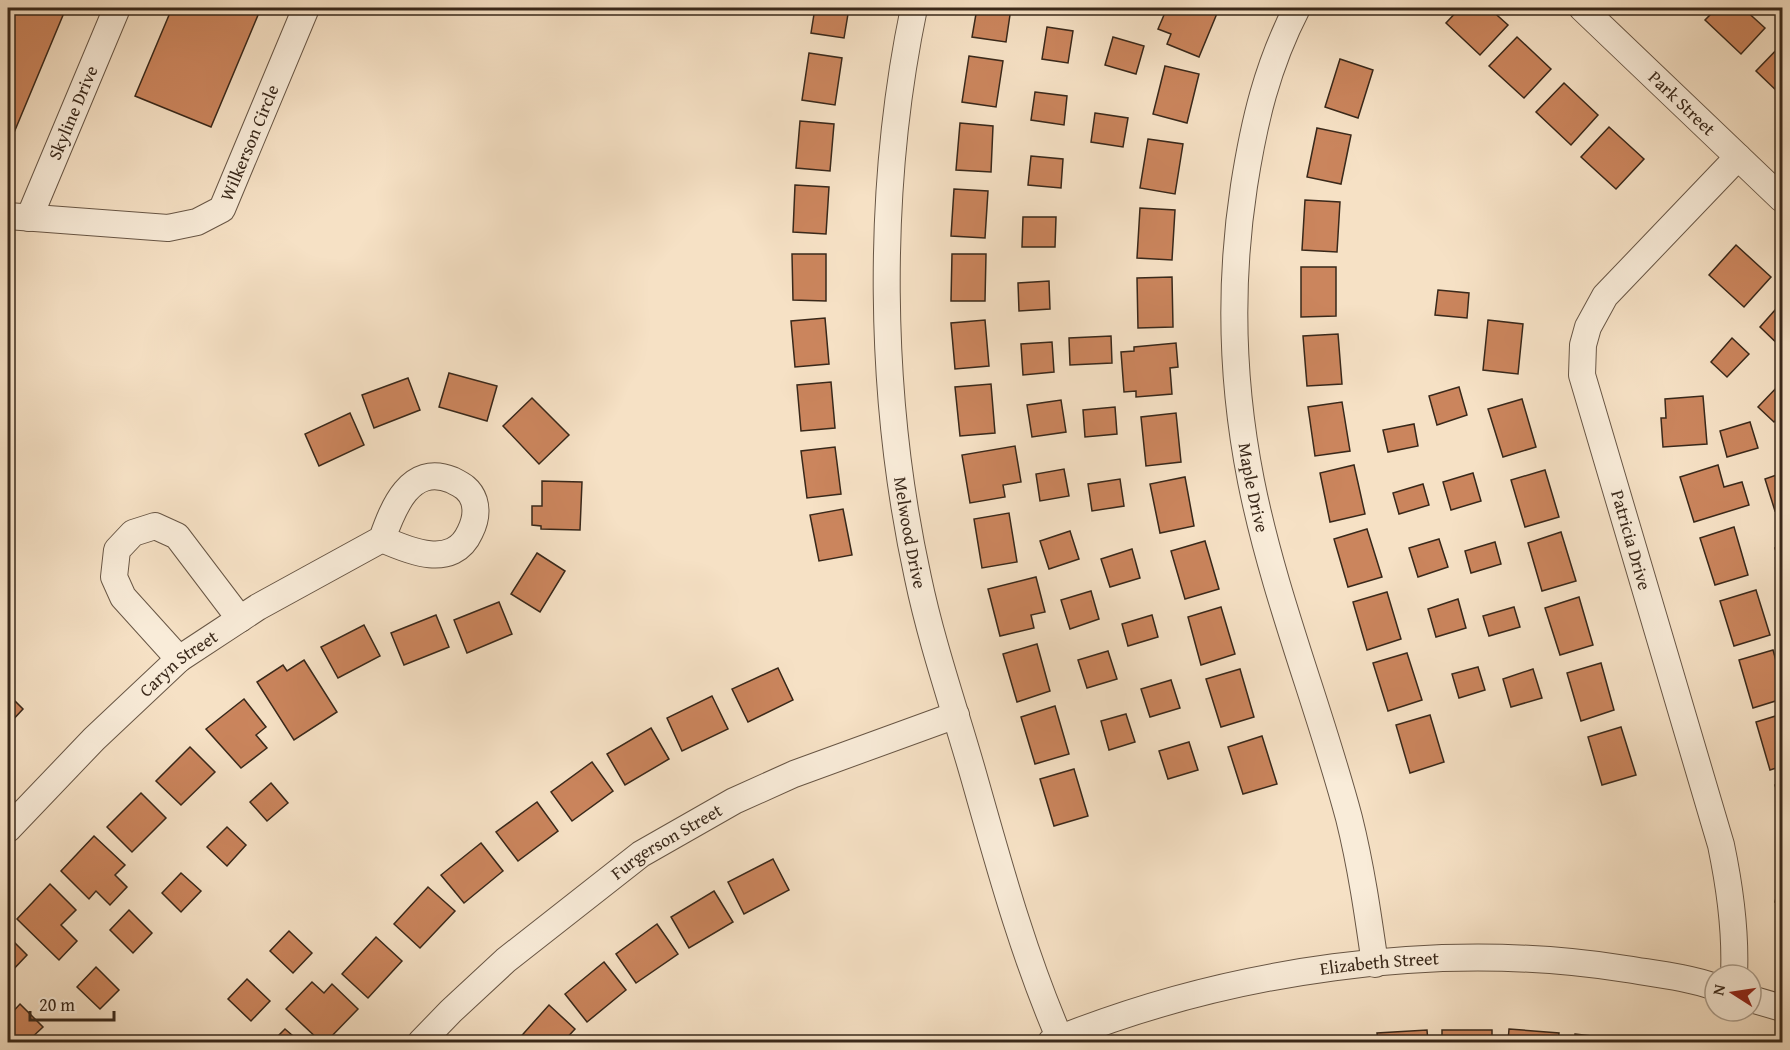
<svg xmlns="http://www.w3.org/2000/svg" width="1790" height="1050" font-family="'Gentium Book Plus',serif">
	<rect width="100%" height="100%" fill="#f6e1c5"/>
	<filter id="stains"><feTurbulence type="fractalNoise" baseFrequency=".00333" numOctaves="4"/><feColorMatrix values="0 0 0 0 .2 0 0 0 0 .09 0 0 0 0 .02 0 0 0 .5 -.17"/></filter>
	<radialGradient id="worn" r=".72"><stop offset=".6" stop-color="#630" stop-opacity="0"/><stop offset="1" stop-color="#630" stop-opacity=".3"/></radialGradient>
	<g fill="#cb855d" stroke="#39281a" stroke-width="1.5">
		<path d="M8,8H66L8,147Z"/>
		<path d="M172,8H261L211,127L135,96Z"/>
		<path d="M815,8H849L844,38L811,33Z"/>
		<path d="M977,8H1011L1006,42L972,37Z"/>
		<path d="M1167,8H1209L1218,11L1199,57L1167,44L1171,34L1158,29Z"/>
		<path d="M1460,8H1489L1508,25L1480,55L1446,23Z"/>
		<path d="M1717,8H1743L1765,28L1741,54L1705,20Z"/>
		<path d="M1047,27L1073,31L1068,63L1042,59Z"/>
		<path d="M1113,37L1144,46L1136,74L1105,65Z"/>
		<path d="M1517,37L1551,69L1524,98L1489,66Z"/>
		<path d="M1782,44V96L1756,71Z"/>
		<path d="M809,53L842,58L835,105L802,100Z"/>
		<path d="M969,56L1003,61L996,107L962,102Z"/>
		<path d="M1340,59L1373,70L1358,118L1325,107Z"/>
		<path d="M1165,66L1199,74L1187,123L1153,114Z"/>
		<path d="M1564,83L1598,115L1571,145L1536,112Z"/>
		<path d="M1035,92L1067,96L1064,125L1031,120Z"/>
		<path d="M1095,113L1128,118L1123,147L1091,142Z"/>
		<path d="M800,121L834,124L830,171L796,168Z"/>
		<path d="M960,123L993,126L991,172L956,170Z"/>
		<path d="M1609,127L1644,159L1616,189L1581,157Z"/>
		<path d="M1317,128L1351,135L1341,184L1307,177Z"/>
		<path d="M1148,139L1183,144L1175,194L1140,188Z"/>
		<path d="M1031,156L1063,159L1061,188L1028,185Z"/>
		<path d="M795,185L829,187L826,234L793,232Z"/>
		<path d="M954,189L988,191L985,238L951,236Z"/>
		<path d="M1305,200L1340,202L1337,252L1302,250Z"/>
		<path d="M1140,208L1175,210L1172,260L1137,258Z"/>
		<path d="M1023,217H1056L1055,247H1022Z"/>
		<path d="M1736,245L1771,277L1744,307L1709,275Z"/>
		<path d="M792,254H826V301L793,300Z"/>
		<path d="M952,254H986L985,301H951Z"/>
		<path d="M1301,267H1336V316L1301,317Z"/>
		<path d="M1172,277L1173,327L1138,328L1137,278Z"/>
		<path d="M1049,281L1050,309L1019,311L1018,283Z"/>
		<path d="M1438,290L1469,293L1467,318L1435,315Z"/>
		<path d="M1782,302V348L1760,327Z"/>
		<path d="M825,318L829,364L795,367L791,321Z"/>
		<path d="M985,320L989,366L955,369L951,323Z"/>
		<path d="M1488,320L1523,324L1518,374L1483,370Z"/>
		<path d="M1338,334L1342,384L1307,386L1303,336Z"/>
		<path d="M1111,336L1112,363L1070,365L1069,338Z"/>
		<path d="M1732,338L1749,354L1727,377L1711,362Z"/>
		<path d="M1052,342L1054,372L1023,375L1021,344Z"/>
		<path d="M1176,343L1178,367L1170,368L1172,394L1136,397V391L1124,392L1121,352L1134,351V347Z"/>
		<path d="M449,373L497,386L487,421L439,407Z"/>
		<path d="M408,378L420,410L374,428L362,395Z"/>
		<path d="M831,382L835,428L801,431L797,385Z"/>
		<path d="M991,384L995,433L960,436L955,387Z"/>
		<path d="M1780,384L1782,386V414L1774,422L1758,407Z"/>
		<path d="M1459,387L1467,415L1437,425L1429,396Z"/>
		<path d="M1703,396L1707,444L1663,447L1661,418H1666L1665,399Z"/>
		<path d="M532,398L569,435L539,464L503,426Z"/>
		<path d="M1522,399L1536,447L1503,457L1488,409Z"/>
		<path d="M1061,400L1066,432L1032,437L1027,405Z"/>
		<path d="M1342,402L1350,451L1315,456L1308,407Z"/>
		<path d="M1115,407L1117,434L1085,437L1083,410Z"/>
		<path d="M350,413L364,445L319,466L305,434Z"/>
		<path d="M1176,413L1181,462L1146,466L1141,417Z"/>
		<path d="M1750,422L1758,448L1727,457L1720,431Z"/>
		<path d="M1414,424L1418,446L1388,452L1383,430Z"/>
		<path d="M1015,446L1021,482L1003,485L1005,497L970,503L962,455Z"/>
		<path d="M835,447L841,494L807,498L801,451Z"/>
		<path d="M1354,465L1365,514L1330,522L1320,473Z"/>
		<path d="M1718,465L1724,487L1742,482L1749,505L1694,522L1680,477Z"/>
		<path d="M1064,469L1069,496L1040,501L1036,474Z"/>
		<path d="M1545,470L1559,517L1525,527L1511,480Z"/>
		<path d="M1473,473L1481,501L1451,510L1443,482Z"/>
		<path d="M1782,473V508L1775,511L1765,479Z"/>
		<path d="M1185,477L1194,526L1160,533L1150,484Z"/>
		<path d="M1120,479L1124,506L1092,511L1088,484Z"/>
		<path d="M542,481L582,482L580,530L541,529V526L532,525V506H542Z"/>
		<path d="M1423,484L1429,505L1399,514L1393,493Z"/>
		<path d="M843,509L852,555L819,561L810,515Z"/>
		<path d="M1009,513L1017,562L982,568L974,519Z"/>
		<path d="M1734,527L1748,575L1715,585L1700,538Z"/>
		<path d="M1367,529L1382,577L1348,587L1334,539Z"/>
		<path d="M1070,531L1079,559L1049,569L1040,541Z"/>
		<path d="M1561,532L1576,581L1542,591L1528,543Z"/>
		<path d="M1439,539L1448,567L1418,577L1409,548Z"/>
		<path d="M1205,541L1219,589L1185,599L1171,551Z"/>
		<path d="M1495,542L1501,564L1471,573L1465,551Z"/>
		<path d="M1782,546V572L1775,548Z"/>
		<path d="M1132,549L1140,578L1110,587L1101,559Z"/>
		<path d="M537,553L565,571L540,612L511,594Z"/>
		<path d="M1036,577L1045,612L1031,615L1034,628L1000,636L988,589Z"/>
		<path d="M1756,590L1770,635L1734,646L1720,601Z"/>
		<path d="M1091,591L1099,619L1070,629L1061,600Z"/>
		<path d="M1387,592L1401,639L1367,650L1353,602Z"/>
		<path d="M1579,597L1593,645L1560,655L1545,608Z"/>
		<path d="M1458,599L1466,628L1436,637L1428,609Z"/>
		<path d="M499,602L512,634L467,653L454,620Z"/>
		<path d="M1221,607L1235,654L1201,665L1188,617Z"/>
		<path d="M1514,607L1520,627L1489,636L1483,616Z"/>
		<path d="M436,615L449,647L404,665L391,633Z"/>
		<path d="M1152,615L1158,637L1128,646L1122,624Z"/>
		<path d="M364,625L380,656L338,678L321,647Z"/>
		<path d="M1037,644L1050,691L1017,702L1003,654Z"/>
		<path d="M1773,650L1782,682V699L1753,708L1739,660Z"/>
		<path d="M1108,651L1117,679L1087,688L1078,660Z"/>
		<path d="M1407,653L1422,700L1388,711L1373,663Z"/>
		<path d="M304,660L337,712L294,740L257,682L283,665L287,671Z"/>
		<path d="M1601,663L1614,710L1581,721L1567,673Z"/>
		<path d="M1478,667L1485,690L1459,698L1452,674Z"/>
		<path d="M778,668L793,700L748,722L732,689Z"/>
		<path d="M1240,669L1254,717L1221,727L1206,679Z"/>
		<path d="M1533,669L1542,698L1511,707L1503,679Z"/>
		<path d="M1171,680L1180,708L1150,717L1141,689Z"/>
		<path d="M8,694L23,709L8,725Z"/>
		<path d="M712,696L728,729L682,751L667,718Z"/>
		<path d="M244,699L266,727L256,735L267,748L241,768L206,729Z"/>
		<path d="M1055,706L1069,754L1035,764L1021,717Z"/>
		<path d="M1126,714L1135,742L1109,750L1101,721Z"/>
		<path d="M1782,714V766L1770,770L1756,722Z"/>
		<path d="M1430,715L1444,762L1410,773L1396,725Z"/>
		<path d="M1621,727L1636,775L1602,785L1588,737Z"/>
		<path d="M651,728L669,759L625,785L607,754Z"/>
		<path d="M1262,736L1277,784L1243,794L1228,747Z"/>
		<path d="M1189,742L1198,770L1168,779L1159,751Z"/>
		<path d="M190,747L215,772L181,805L156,781Z"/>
		<path d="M592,762L613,791L572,821L551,792Z"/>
		<path d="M1074,769L1088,816L1054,826L1040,779Z"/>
		<path d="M271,783L288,803L267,821L250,802Z"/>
		<path d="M1782,783V810L1775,785Z"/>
		<path d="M141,793L166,818L132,852L107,827Z"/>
		<path d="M537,802L558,831L518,861L496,832Z"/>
		<path d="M227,827L246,845L227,866L207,847Z"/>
		<path d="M94,836L125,865L115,875L127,887L110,905L96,891L89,899L61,871Z"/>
		<path d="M481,843L503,871L464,903L441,875Z"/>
		<path d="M773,859L789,890L744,914L728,882Z"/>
		<path d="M181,873L201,891L181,912L162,893Z"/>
		<path d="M1782,874V904L1775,902Z"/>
		<path d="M50,884L76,910L61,925L77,941L59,960L17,919Z"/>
		<path d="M428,887L455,911L420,948L394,924Z"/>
		<path d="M714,891L733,922L689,948L671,917Z"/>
		<path d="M129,910L152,933L133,953L110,930Z"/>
		<path d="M657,924L678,954L636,983L616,954Z"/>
		<path d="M289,931L312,953L293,973L270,951Z"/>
		<path d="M8,936L27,955L8,975Z"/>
		<path d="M376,937L402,961L368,998L342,974Z"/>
		<path d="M604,962L626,990L587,1022L565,994Z"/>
		<path d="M96,967L119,990L100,1009L77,987Z"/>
		<path d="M247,979L270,1001L251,1021L228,999Z"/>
		<path d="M312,982L324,993L332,984L358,1009L326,1042H321L286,1009Z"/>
		<path d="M20,1004L43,1027L27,1042H19L8,1031V1017Z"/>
		<path d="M549,1005L575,1029L563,1042H516Z"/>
		<path d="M285,1029L300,1042H272Z"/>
		<path d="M1509,1029L1559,1033L1558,1042H1508Z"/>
		<path d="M1427,1030L1428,1042H1378L1377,1033Z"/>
		<rect x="1442" y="1030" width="50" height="12"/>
		<path d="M1575,1034L1624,1040V1042H1574Z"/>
		<path d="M1360,1036V1042H1312Z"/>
	</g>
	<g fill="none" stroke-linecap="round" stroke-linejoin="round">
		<g stroke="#685645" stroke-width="28">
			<g id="minor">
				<path id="s1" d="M914,8C876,190 878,395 918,578C932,645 955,710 974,777C999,865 1023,954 1060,1039"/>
				<path id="s2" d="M1297,8C1267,66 1254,122 1244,186C1229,284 1232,385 1251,481C1274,596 1319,705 1349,818C1361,866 1368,915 1375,964"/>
				<path id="s3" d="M1582,8L1782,199"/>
				<path id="s4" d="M8,216L168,228L197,222L222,209L306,8"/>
				<path id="s5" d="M29,218L117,8"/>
				<path d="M179,659L123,597L114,577L117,550L133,533L155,526L177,536L240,619"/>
				<path id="s6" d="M8,829L94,739L179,659L258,607L382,539C393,508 410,463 452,480C462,485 470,489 474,501C477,511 475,522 470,532C453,570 409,551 382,539"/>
				<path d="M1734,975C1736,931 1730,888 1721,845L1582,375L1583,345L1588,327L1605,296L1738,157"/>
				<path d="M1751,999L1782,1008"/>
				<path id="s7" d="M421,1042L451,1011L506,960L641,854L734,801L794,774L956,715"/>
				<path id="s8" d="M1051,1042C1227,970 1438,939 1626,969C1656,974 1687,977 1715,987"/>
			</g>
		</g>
		<use href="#minor" stroke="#f9ecd9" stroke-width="26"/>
	</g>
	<g text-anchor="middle" stroke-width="4.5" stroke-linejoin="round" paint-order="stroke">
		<g font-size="18" fill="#39281a" stroke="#f9ecd9">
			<text dy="6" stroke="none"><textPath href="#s3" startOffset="138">Park Street</textPath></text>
			<text dy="6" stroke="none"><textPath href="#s5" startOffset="114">Skyline Drive</textPath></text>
			<text dy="6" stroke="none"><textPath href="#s4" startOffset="290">Wilkerson Circle</textPath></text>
			<text dy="6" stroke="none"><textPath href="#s2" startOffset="490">Maple Drive</textPath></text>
			<text dy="6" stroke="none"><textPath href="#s1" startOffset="528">Melwood Drive</textPath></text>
			<text transform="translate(1631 540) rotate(74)" y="6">Patricia Drive</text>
			<text dy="6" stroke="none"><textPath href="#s6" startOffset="238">Caryn Street</textPath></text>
			<text dy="6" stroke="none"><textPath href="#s7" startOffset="318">Furgerson Street</textPath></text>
			<text dy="6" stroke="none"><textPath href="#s8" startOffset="339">Elizabeth Street</textPath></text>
		</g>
	</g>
	<rect width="1790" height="1050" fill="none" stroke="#f6e1c5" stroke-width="30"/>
	<rect x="9" y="9" width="1772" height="1032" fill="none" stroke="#39281a" stroke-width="3"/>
	<rect x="15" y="15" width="1760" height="1020" fill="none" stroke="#39281a" stroke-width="1.5"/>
	<g transform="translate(1733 993) rotate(282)"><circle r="28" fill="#f9ecd9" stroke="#ac9e8d" stroke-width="1.5"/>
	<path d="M0-4.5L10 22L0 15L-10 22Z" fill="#8f2418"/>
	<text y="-9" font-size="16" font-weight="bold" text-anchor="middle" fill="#39281a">N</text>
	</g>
	<path d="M30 1011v9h84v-9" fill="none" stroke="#39281a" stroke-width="3"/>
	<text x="39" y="1011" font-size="18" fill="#39281a" stroke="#f9ecd9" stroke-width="4.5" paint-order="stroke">20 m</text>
	<rect width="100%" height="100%" filter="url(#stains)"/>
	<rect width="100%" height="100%" fill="url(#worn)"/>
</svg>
